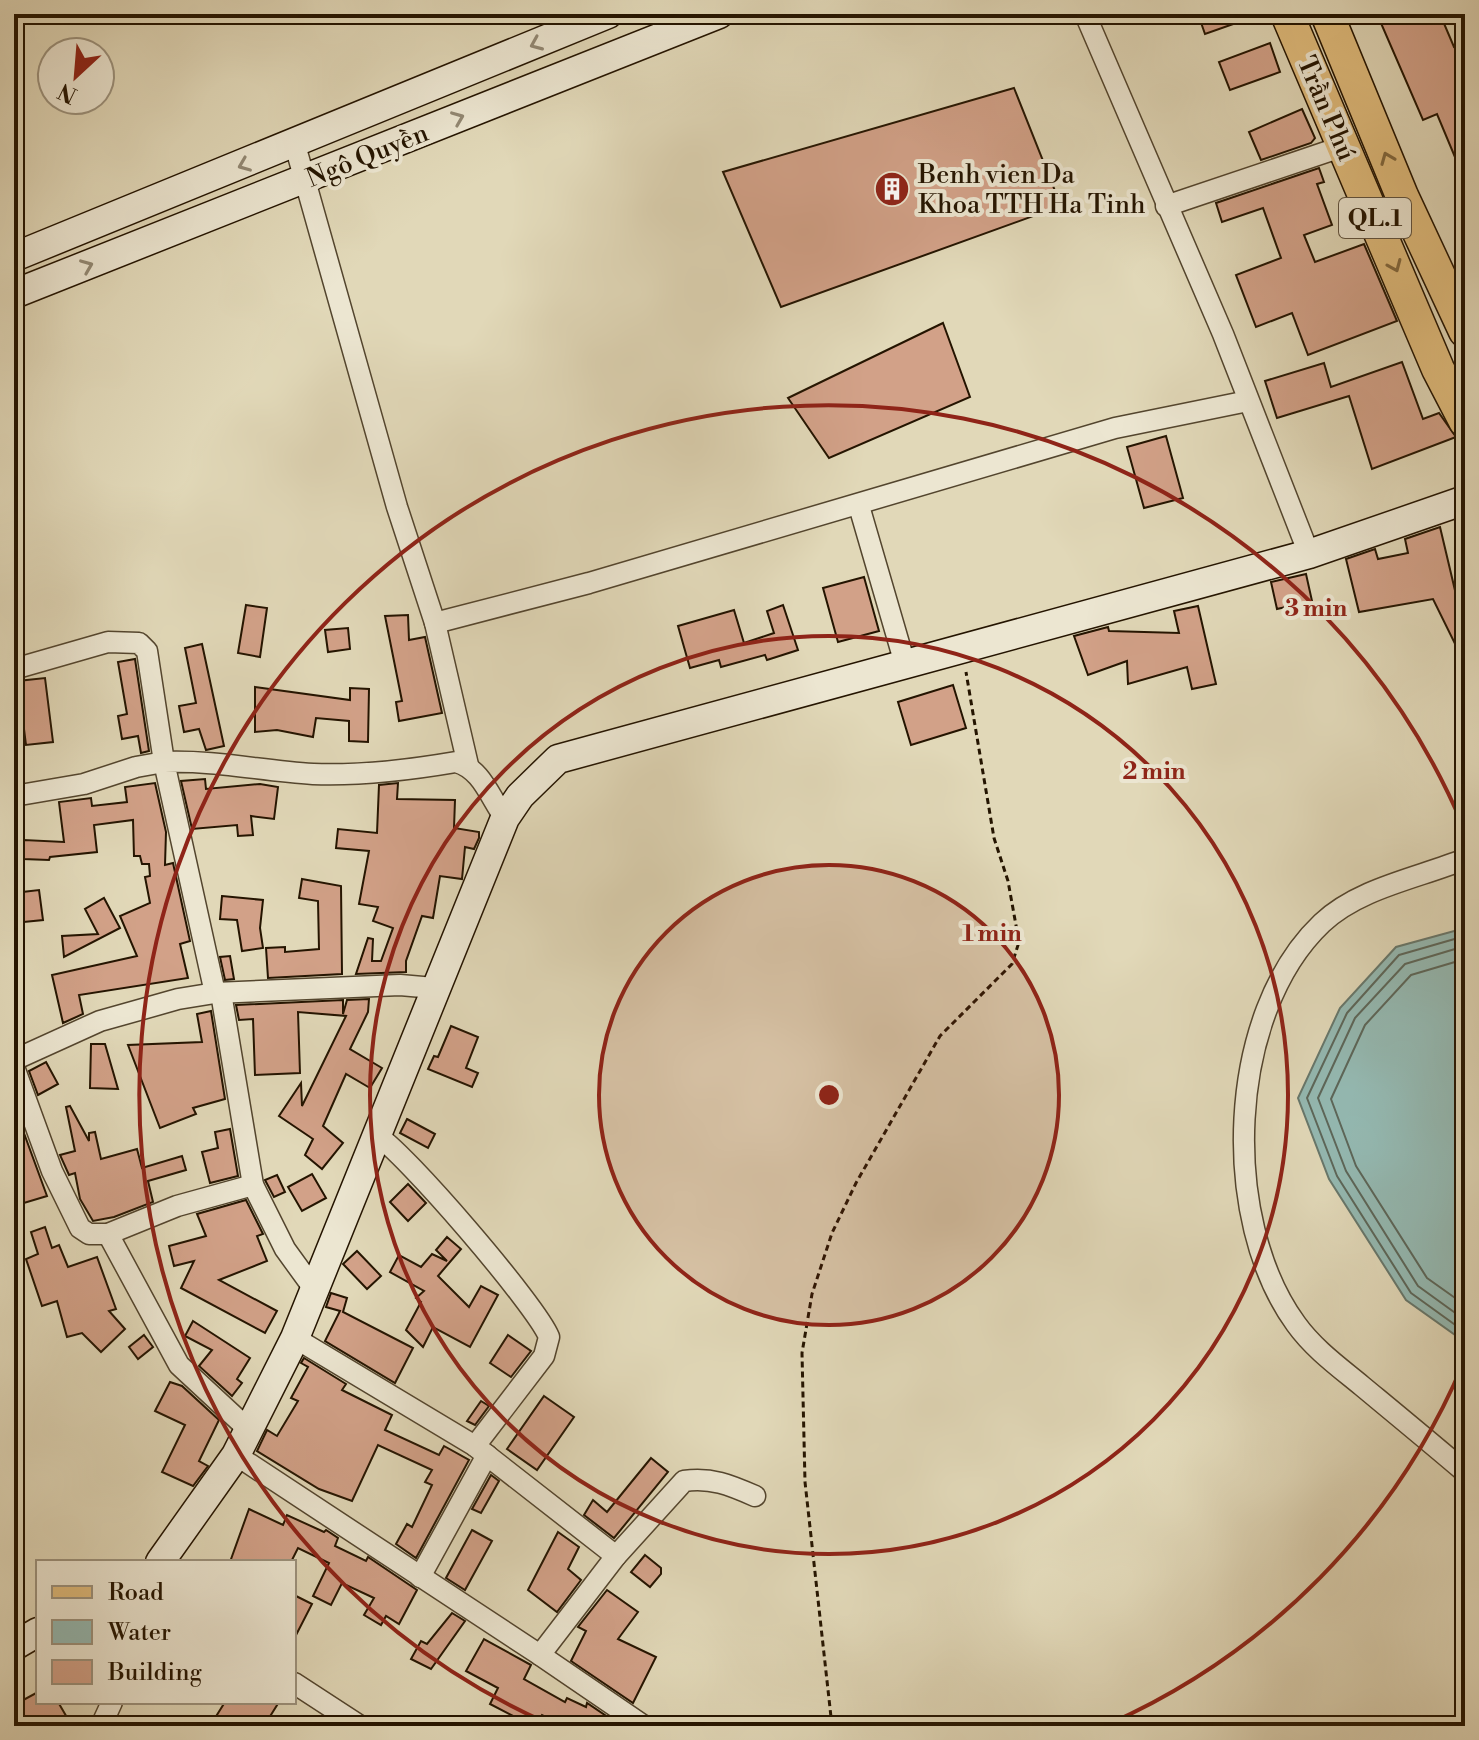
<svg xmlns="http://www.w3.org/2000/svg" width="1479" height="1740" font-family="'Libre Bodoni',serif">
	<rect width="100%" height="100%" fill="#e1d8b8"/>
	<filter id="stains"><feTurbulence type="fractalNoise" baseFrequency=".0025" numOctaves="4"/><feColorMatrix values="0 0 0 0 .2 0 0 0 0 .09 0 0 0 0 .02 0 0 0 .5 -.17"/></filter>
	<radialGradient id="worn" r=".72"><stop offset=".6" stop-color="#630" stop-opacity="0"/><stop offset="1" stop-color="#630" stop-opacity=".3"/></radialGradient>
	<path fill="#94b9b2" stroke="#67776b" stroke-width="2" d="M1465,928V1342L1406,1300L1329,1179L1298,1098L1340,1008L1396,947Z"/>
	<g fill="none" stroke-linecap="round" stroke-linejoin="round">
		<g stroke="#5c6659" stroke-width="2">
			<path d="M1465,936L1399,955L1347,1013L1307,1098L1337,1176L1411,1293L1465,1332"/>
			<path d="M1465,946L1405,964L1355,1018L1318,1098L1346,1171L1418,1286L1465,1320"/>
			<path d="M1465,959L1411,975L1365,1025L1331,1099L1356,1166L1427,1278L1465,1305"/>
		</g>
	</g>
	<g fill="#d2a188" stroke="#241400" stroke-width="2">
		<path d="M1198,14H1256V16L1205,34Z"/>
		<path d="M1377,14H1440L1454,47L1465,43V181L1437,114L1423,120Z"/>
		<path d="M1270,43L1280,72L1230,90L1219,62Z"/>
		<path d="M1014,88L1061,206L781,307L723,172Z"/>
		<path d="M1302,109L1315,138L1311,143L1261,160L1249,132Z"/>
		<path d="M1319,168L1324,182L1317,184L1332,225L1304,235L1315,262L1364,244L1397,321L1308,355L1292,313L1256,327L1236,275L1281,258L1263,208L1222,222L1216,203Z"/>
		<path d="M943,323L970,397L829,458L788,398Z"/>
		<path d="M1402,362L1423,419L1439,413L1456,437L1372,469L1349,396L1277,418L1265,381L1324,363L1331,387Z"/>
		<path d="M1166,436L1183,498L1144,508L1127,447Z"/>
		<path d="M1440,527L1458,603L1465,600V664L1433,599L1359,612L1346,559L1375,549L1378,559L1408,553L1405,539Z"/>
		<path d="M1306,574L1312,601L1277,609L1271,582Z"/>
		<path d="M864,577L879,631L838,642L823,588Z"/>
		<path d="M246,605L267,608L260,657L238,653Z"/>
		<path d="M783,605L798,650L767,660L765,655L721,667L719,660L690,668L678,626L734,610L744,643L774,633L767,611Z"/>
		<path d="M1198,606L1216,684L1192,689L1187,667L1128,684L1127,661L1088,675L1074,636L1108,627L1109,631L1179,633L1174,611Z"/>
		<path d="M408,615L409,640L425,637L442,713L399,721L396,702L402,701L385,616Z"/>
		<path d="M348,628L350,649L328,652L325,630Z"/>
		<path d="M202,644L224,746L206,750L199,729L184,732L179,706L196,703L185,648Z"/>
		<path d="M135,659L149,751L141,753L138,736L122,739L118,716L127,714L118,662Z"/>
		<path d="M45,678L53,742L26,745L18,681Z"/>
		<path d="M953,685L966,728L911,745L898,702Z"/>
		<path d="M255,687L350,700V688L369,689L368,742L349,741V721L316,718L313,737L277,730L255,732Z"/>
		<path d="M205,779L206,789L260,784L278,787L274,819L251,816L253,835L238,836L237,825L192,829L181,781Z"/>
		<path d="M155,783L166,832L165,865L173,863L190,941L180,944L188,978L79,995L83,1014L63,1023L52,975L137,956L120,916L150,903L145,877L150,876L149,864H142L140,856H134L133,820L94,825L97,852L50,857L49,860L23,859L24,840L64,842L59,802L91,798L92,806L127,802L125,787Z"/>
		<path d="M398,783L397,799L455,800L454,828L479,832V838L474,849L465,847L462,879L440,876L433,918L422,916L406,961V972L356,974L368,938L373,939L372,961H381L393,928L373,921L378,907L359,904L369,851L336,848L338,829L377,833L379,785Z"/>
		<path d="M302,879L341,886L342,974L268,978L266,948L285,947V952L319,949L318,901L299,898Z"/>
		<path d="M39,890L43,920L14,923V893Z"/>
		<path d="M222,896L263,900L260,928L263,948L242,951L237,920L220,919Z"/>
		<path d="M104,898L120,928L64,957L62,936L98,934L85,909Z"/>
		<path d="M230,956L234,979L225,980L220,957Z"/>
		<path d="M369,999L368,1012L350,1049L382,1068L370,1088L346,1074L323,1126L343,1143L322,1169L305,1155L313,1139L279,1116L301,1083L302,1106L346,1016L298,1012L300,1073L255,1075L253,1019L239,1020L236,1005L343,1000V1014L347,1000Z"/>
		<path d="M211,1011L225,1099L193,1108L196,1114L160,1128L128,1045L202,1042L197,1014Z"/>
		<path d="M451,1026L478,1037L466,1068L478,1073L472,1087L428,1069L434,1056L438,1057Z"/>
		<path d="M91,1044H105L118,1089L90,1088Z"/>
		<path d="M46,1062L58,1084L38,1095L29,1071Z"/>
		<path d="M14,1106L47,1196L14,1206Z"/>
		<path d="M70,1106L89,1141V1133L95,1132L101,1159L137,1149L142,1168L182,1156L186,1170L148,1181L153,1202L114,1217L93,1221L80,1199L75,1173L69,1175L60,1155L75,1151L66,1107Z"/>
		<path d="M407,1119L435,1134L428,1148L400,1133Z"/>
		<path d="M230,1129L238,1176L210,1183L202,1152L218,1148L215,1132Z"/>
		<path d="M312,1174L326,1198L302,1211L288,1187Z"/>
		<path d="M277,1175L285,1192L274,1197L265,1180Z"/>
		<path d="M408,1184L426,1203L408,1221L390,1202Z"/>
		<path d="M246,1200L263,1234L257,1236L267,1261L219,1280L277,1311L265,1333L181,1288L194,1261L174,1266L169,1246L206,1236L197,1214Z"/>
		<path d="M45,1227L52,1248L59,1245L68,1267L97,1257L116,1309L109,1311L125,1329L101,1352L82,1333L67,1337L57,1301L42,1306L26,1259L38,1254L31,1232Z"/>
		<path d="M447,1237L461,1249L438,1276L469,1307L481,1286L498,1295L470,1347L433,1327L423,1347L406,1330L421,1302L416,1298L424,1291L390,1272L399,1255L421,1267L432,1254L447,1261L436,1250Z"/>
		<path d="M357,1251L381,1276L367,1289L343,1264Z"/>
		<path d="M331,1293L347,1298L343,1312L413,1348L395,1383L325,1341L340,1311L326,1307Z"/>
		<path d="M193,1321L250,1358L237,1379L242,1383L232,1396L199,1366L212,1350L185,1336Z"/>
		<path d="M144,1335L153,1347L138,1359L129,1347Z"/>
		<path d="M508,1335L531,1351L511,1377L490,1363Z"/>
		<path d="M304,1358L346,1384L342,1390L392,1415L385,1430L439,1455L444,1446L469,1460L416,1558L396,1544L407,1524L412,1527L432,1485L425,1482L432,1470L378,1445L352,1501L319,1489L257,1451L267,1430L277,1436L298,1401L291,1398L308,1367L301,1363Z"/>
		<path d="M170,1382L182,1386L219,1420L199,1461L208,1466L193,1486L162,1472L185,1425L155,1411Z"/>
		<path d="M544,1396L574,1417L537,1470L507,1449Z"/>
		<path d="M481,1401L489,1406L475,1425L467,1421Z"/>
		<path d="M651,1458L668,1472L614,1538L584,1515L593,1500L607,1512Z"/>
		<path d="M491,1475L499,1481L481,1513L472,1509Z"/>
		<path d="M249,1509L283,1525L287,1515L324,1532L326,1530L338,1538L335,1546L366,1561L368,1557L417,1590L399,1624L386,1616L381,1625L364,1615L374,1598L342,1583L331,1605L313,1596L329,1563L298,1548L291,1562H230Z"/>
		<path d="M472,1530L492,1541L465,1590L446,1578Z"/>
		<path d="M558,1532L579,1547L568,1569L581,1580L557,1612L528,1590Z"/>
		<path d="M645,1555L661,1568V1574L650,1587L631,1572Z"/>
		<path d="M607,1590L638,1612L618,1639L656,1657L633,1703L571,1661L586,1631L578,1627Z"/>
		<path d="M294,1595L312,1604L294,1639Z"/>
		<path d="M452,1613L465,1621L431,1669L411,1659L421,1641L427,1644Z"/>
		<path d="M484,1639L531,1665L524,1679L565,1702L567,1698L586,1707L587,1703L621,1726H564L542,1715L537,1726H517L521,1720L490,1704L498,1688L466,1671Z"/>
		<path d="M38,1692V1702H58L72,1726H19L14,1705Z"/>
		<path d="M225,1702H279L264,1726H210Z"/>
	</g>
	<g fill="none" stroke-linecap="round" stroke-linejoin="round">
		<g stroke="#53452e" stroke-width="23">
			<g id="street">
				<path d="M1085,14L1223,334L1309,554"/>
				<path d="M295,145L397,507L435,623L468,765"/>
				<path d="M1166,206L1344,146"/>
				<path d="M859,506L905,664"/>
				<path d="M435,623L589,583L1115,428L1248,401"/>
				<path d="M14,669L108,642L139,643L147,651L164,762L136,767L84,784L14,796"/>
				<path d="M1465,859C1418,878 1359,888 1322,923C1226,1014 1220,1220 1296,1324C1314,1349 1339,1367 1362,1386C1397,1415 1431,1443 1465,1472"/>
				<path d="M215,993L164,762C216,760 262,771 313,774C361,776 409,770 456,762C482,769 490,798 505,818"/>
				<path d="M221,993L253,1185L285,1249L314,1289"/>
				<path d="M14,1060L100,1021L178,999L215,993L400,985L434,988"/>
				<path d="M14,1067L52,1171L80,1228L89,1234H108L177,1206L253,1185"/>
				<path d="M376,1135C403,1150 537,1306 549,1337L544,1356L475,1446"/>
				<path d="M108,1234L179,1365L249,1430"/>
				<path d="M295,1338L475,1446L616,1556"/>
				<path d="M236,1455L540,1655L616,1556L684,1481C711,1477 730,1485 755,1496"/>
				<path d="M420,1577L487,1455"/>
				<path d="M540,1655L644,1726"/>
				<path d="M294,1683L360,1726"/>
				<path d="M101,1726L112,1702"/>
			</g>
		</g>
		<g stroke="#241400" stroke-width="31">
			<g id="secondary">
				<path d="M14,257L608,14"/>
				<path d="M14,294L719,14"/>
				<path d="M160,1562L236,1455L295,1338L505,818L520,796L558,759L1309,554L1465,500"/>
				<path d="M14,1646L38,1632"/>
			</g>
		</g>
		<g stroke="#241400" stroke-width="35">
			<g id="primary">
				<path d="M1287,14L1438,369L1465,421"/>
				<path d="M1327,14L1402,196L1465,331"/>
			</g>
		</g>
		<path stroke="#241400" stroke-width="3" stroke-dasharray="6 4" stroke-linecap="butt" d="M832,1726L805,1482L802,1353L812,1294L832,1233L856,1183L940,1036L1012,964L1019,942L1008,881L994,838L966,672"/>
		<use href="#street" stroke="#ece6d1" stroke-width="20"/>
		<use href="#secondary" stroke="#ece6d1" stroke-width="28"/>
		<use href="#primary" stroke="#e0bc7c" stroke-width="32"/>
	</g>
	<defs><path id="oneway-chevron" d="M-2-3.5L2.5 0L-2 3.5" fill="none" stroke-width="1.6" stroke-linecap="round" stroke-linejoin="round" transform="scale(2)"/></defs>
	<g stroke="#928873">
		<use href="#oneway-chevron" transform="translate(536 44) rotate(157)"/>
		<use href="#oneway-chevron" transform="translate(458 118) rotate(-22)"/>
		<use href="#oneway-chevron" transform="translate(244 165) rotate(158)"/>
		<use href="#oneway-chevron" transform="translate(87 266) rotate(-22)"/>
	</g>
	<g stroke="#82683e">
		<use href="#oneway-chevron" transform="translate(1387 158) rotate(-112)"/>
		<use href="#oneway-chevron" transform="translate(1395 266) rotate(67)"/>
	</g>
	<circle cx="829" cy="1095" r="230" fill="#8f2418" fill-opacity=".12"/>
	<g fill="none" stroke="#8f2418" stroke-width="4">
		<circle cx="829" cy="1095" r="230"/>
		<circle cx="829" cy="1095" r="459"/>
		<path d="M1463 1364A689 689 0 0 1 1109 1724M549 1724A689 689 0 1 1 1463 826"/>
	</g>
	<defs>
		<g id="building-disc" transform="scale(1.8)"><circle r="9.5" fill="#8f2418" stroke="#ece6d1"/><path d="M-4-6H4V6H1V3H-1V6H-4ZM-2.5-4.3h1.7v1.8h-1.7ZM.8-4.3h1.7v1.8H.8ZM-2.5-1h1.7V.8h-1.7ZM.8-1h1.7V.8H.8Z" fill="#fff"/></g>
	</defs>
	<g fill-rule="evenodd">
		<use href="#building-disc" x="892" y="189"/>
	</g>
	<g text-anchor="middle" stroke-width="8" stroke-linejoin="round" paint-order="stroke">
		<rect fill="#ece6d1" stroke="#60533f" stroke-width="2" x="1339" y="198" width="72" height="40" rx="6"/>
		<g font-size="24" font-weight="bold" fill="#241400">
			<text x="1375" y="226">QL.1</text>
		</g>
		<g font-size="26" fill="#241400" stroke="#ece6d1">
			<text transform="translate(1327 108) rotate(67)" y="9">Trần Phú</text>
			<text transform="translate(367 155) rotate(-22)" y="9">Ngô Quyền</text>
		</g>
		<g font-size="26" fill="#241400" stroke="#ece6d1" text-anchor="start">
			<text x="918" y="183">Benh vien Da<tspan x="918" dy="30">Khoa TTH Ha Tinh</tspan></text>
		</g>
	</g>
	<circle cx="829" cy="1095" r="12" fill="#8f2418" stroke="#ece6d1" stroke-width="4"/>
	<g font-size="24" text-anchor="middle" font-weight="bold" fill="#8f2418" stroke="#ece6d1" stroke-width="8" stroke-linejoin="round" paint-order="stroke">
		<text x="1316" y="616">3 min</text>
		<text x="1154" y="779">2 min</text>
		<text x="992" y="941">1 min</text>
	</g>
	<rect width="1479" height="1740" fill="none" stroke="#e1d8b8" stroke-width="48"/>
	<rect x="16" y="16" width="1447" height="1708" fill="none" stroke="#241400" stroke-width="4"/>
	<rect x="24" y="24" width="1431" height="1692" fill="none" stroke="#241400" stroke-width="2"/>
	<rect x="36" y="1560" width="260" height="144" fill="#ece6d1" stroke="#9c927d" stroke-width="2"/>
	<rect x="52" y="1586" width="40" height="12" fill="#e0bc7c" stroke="#9c927d" stroke-width="2"/>
	<text x="108" y="1600" font-size="24" fill="#241400">Road</text>
	<rect x="52" y="1620" width="40" height="24" fill="#94b9b2" stroke="#9c927d" stroke-width="2"/>
	<text x="108" y="1640" font-size="24" fill="#241400">Water</text>
	<rect x="52" y="1660" width="40" height="24" fill="#d2a188" stroke="#9c927d" stroke-width="2"/>
	<text x="108" y="1680" font-size="24" fill="#241400">Building</text>
	<g transform="translate(76 76) rotate(206)"><circle r="38" fill="#ece6d1" stroke="#9c927d" stroke-width="2"/>
	<path d="M0-6L14 30L0 20L-14 30Z" fill="#8f2418"/>
	<text y="-12" font-size="22" font-weight="bold" text-anchor="middle" fill="#241400">N</text>
	</g>
	<rect width="100%" height="100%" filter="url(#stains)"/>
	<rect width="100%" height="100%" fill="url(#worn)"/>
</svg>
